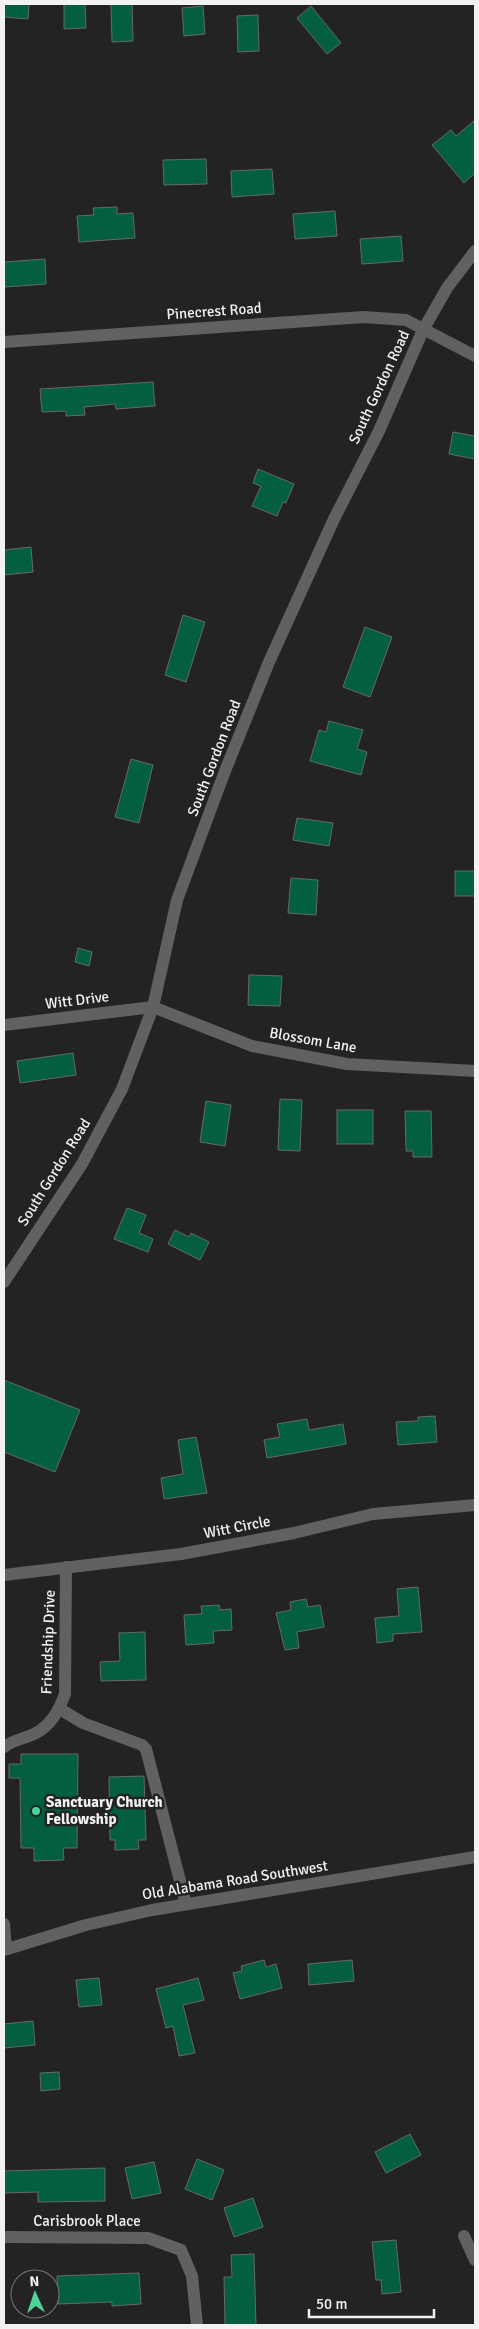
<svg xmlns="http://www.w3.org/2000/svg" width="479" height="2329" font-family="Signika,sans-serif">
	<rect width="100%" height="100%" fill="#232326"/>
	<g fill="#035f3e" stroke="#666a67">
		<path d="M4,4H29L28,19L4,17Z"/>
		<path d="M64,4H85L86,28L64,29Z"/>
		<path d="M111,4H132L133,41L112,42Z"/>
		<path d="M203,6L205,34L184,36L182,8Z"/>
		<path d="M311,6L341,43L327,54L297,18Z"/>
		<path d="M258,15L259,51L238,52L237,16Z"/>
		<path d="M475,120V173L464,183L432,145L451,130L456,136Z"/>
		<path d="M206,159L207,184L164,185L163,160Z"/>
		<path d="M272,169L274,194L232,197L231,171Z"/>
		<path d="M117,207V214L133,213L135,238L79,242L77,216L94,215L93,208Z"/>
		<path d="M335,211L337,236L295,239L293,214Z"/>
		<path d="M401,236L403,261L362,264L360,239Z"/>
		<path d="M45,259L46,284L5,287L4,262Z"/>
		<path d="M153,382L155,406L116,409L115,404L84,407L85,415L66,416V411L42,412L40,389Z"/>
		<path d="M453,432L475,436V459L449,454Z"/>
		<path d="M258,469L294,484L286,503L283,502L277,516L252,506L261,486L253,483Z"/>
		<path d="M31,547L33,572L4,575V550Z"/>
		<path d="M183,615L205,622L186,682L165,675Z"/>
		<path d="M365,627L392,637L370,697L343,687Z"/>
		<path d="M329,721L363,730L357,749L367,752L361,775L310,761L319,730L326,732Z"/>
		<path d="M131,759L153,765L139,823L115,817Z"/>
		<path d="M297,818L333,823L329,846L293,840Z"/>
		<rect x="455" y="871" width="20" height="25"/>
		<path d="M291,878L318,880L316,915L288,913Z"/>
		<path d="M78,948L92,952L89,966L75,962Z"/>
		<path d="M249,975L282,976L280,1006L248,1005Z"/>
		<path d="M73,1053L76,1075L20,1083L17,1061Z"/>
		<path d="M280,1099L302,1100L300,1151L278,1150Z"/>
		<path d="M206,1101L231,1105L225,1146L200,1142Z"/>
		<rect x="337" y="1110" width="36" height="34"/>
		<path d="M405,1111H431L432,1157H413V1151H406Z"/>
		<path d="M127,1208L146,1215L139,1233L153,1239L148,1252L114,1239Z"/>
		<path d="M175,1230L189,1237L191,1233L209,1242L200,1260L168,1244Z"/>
		<path d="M4,1380L80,1410L55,1472L4,1452Z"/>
		<path d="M435,1416L437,1442L398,1445L396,1422L418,1421V1417Z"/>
		<path d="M307,1419L309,1430L343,1424L346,1444L267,1458L264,1440L280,1437L277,1424Z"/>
		<path d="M196,1437L207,1493L164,1499L161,1478L183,1474L178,1440Z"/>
		<path d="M418,1587L422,1632L393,1634V1641L377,1643L375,1618L399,1616L397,1589Z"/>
		<path d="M306,1599L308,1607L320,1605L324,1627L297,1632L299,1648L285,1650L276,1613L291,1610L290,1602Z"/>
		<path d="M219,1605L220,1610L231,1609L232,1630L213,1631L214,1643L186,1645L184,1615L202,1614L201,1606Z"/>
		<path d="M145,1632L146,1680L101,1681L100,1662L120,1661L119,1633Z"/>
		<path d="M21,1754H78L77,1848H63L64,1860L34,1861V1848H21L20,1778H9V1764H21Z"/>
		<path d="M144,1776L146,1840H138L139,1849L115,1850V1840H110L109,1777Z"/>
		<path d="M264,1960L266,1967L276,1964L282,1988L240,1999L233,1973L242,1971L241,1966Z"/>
		<path d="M352,1960L354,1981L309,1985L308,1964Z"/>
		<path d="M99,1978L102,2005L79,2007L76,1980Z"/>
		<path d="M198,1978L204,2000L183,2005L195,2053L179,2056L173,2026L166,2028L156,1989Z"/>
		<path d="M33,2021L35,2045L4,2048V2024Z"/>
		<path d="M59,2072L60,2089L41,2091L40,2073Z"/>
		<path d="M410,2134L421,2155L386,2173L375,2152Z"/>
		<path d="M197,2159L224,2170L212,2200L185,2189Z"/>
		<path d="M154,2162L161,2193L132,2199L125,2168Z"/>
		<path d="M105,2168V2201L38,2202V2192L4,2193V2171Z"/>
		<path d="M253,2198L263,2227L234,2237L224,2208Z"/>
		<path d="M396,2240L401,2292L382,2294L381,2280H376L372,2242Z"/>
		<path d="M254,2254L256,2325H225L224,2277H232L231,2255Z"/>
		<path d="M139,2273L141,2304L112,2306V2302L58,2304L57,2276Z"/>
	</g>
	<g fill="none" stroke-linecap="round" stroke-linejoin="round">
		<g stroke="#616163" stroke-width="12">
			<path d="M4,342L364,317L406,320L475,356"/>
			<path d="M4,1025L153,1007L252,1046L347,1064L475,1071"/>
			<path d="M4,1282L82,1164L122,1089L153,1007L177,900L225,771L269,662L334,519L379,431L423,330L447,288L475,251"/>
			<path d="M4,1575L181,1554L294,1533L373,1514L475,1505"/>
			<path d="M60,1709L83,1723L142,1745L146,1749L186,1904"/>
			<path d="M4,1747C13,1740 23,1739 34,1734C51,1726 59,1710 65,1694L66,1567"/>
			<path d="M4,1924L6,1949"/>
			<path d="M4,1950L86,1925L152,1910L475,1857"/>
			<path d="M464,2236L475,2260"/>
			<path d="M4,2237L148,2238L181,2250L192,2276L197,2325"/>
		</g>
	</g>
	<circle fill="#4ed399" stroke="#232326" stroke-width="2" cx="36" cy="1811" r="5"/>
	<g text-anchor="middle" stroke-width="5" stroke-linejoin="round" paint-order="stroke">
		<g font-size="15" fill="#f2f2f4" stroke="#232326">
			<text transform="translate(214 311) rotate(-4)" y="5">Pinecrest Road</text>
			<text transform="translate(379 387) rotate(-65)" y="5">South Gordon Road</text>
			<text transform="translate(214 758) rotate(-69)" y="5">South Gordon Road</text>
			<text transform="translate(77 1000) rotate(-7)" y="5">Witt Drive</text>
			<text transform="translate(313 1040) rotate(10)" y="5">Blossom Lane</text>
			<text transform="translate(54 1172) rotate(-58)" y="5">South Gordon Road</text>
			<text transform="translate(237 1527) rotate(-11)" y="5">Witt Circle</text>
			<text transform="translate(48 1642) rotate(-88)" y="5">Friendship Drive</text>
			<text transform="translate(235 1880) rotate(-9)" y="5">Old Alabama Road Southwest</text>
			<text x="87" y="2226">Carisbrook Place</text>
		</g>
		<g font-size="15" font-weight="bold" fill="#f2f2f4" stroke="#232326" text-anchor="start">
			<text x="46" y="1807">Sanctuary Church<tspan x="46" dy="17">Fellowship</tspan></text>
		</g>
	</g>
	<rect width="479" height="2329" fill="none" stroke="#f2f2f4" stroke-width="10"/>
	<g transform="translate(35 2294) rotate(357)"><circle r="24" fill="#232326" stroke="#767678"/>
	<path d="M0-4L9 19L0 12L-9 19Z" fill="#4ed399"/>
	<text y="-8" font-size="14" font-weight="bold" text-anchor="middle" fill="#f2f2f4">N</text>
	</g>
	<path d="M309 2309v8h125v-8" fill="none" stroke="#f2f2f4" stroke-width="2.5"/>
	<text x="316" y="2309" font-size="15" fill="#f2f2f4" stroke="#232326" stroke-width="4" paint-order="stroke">50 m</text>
</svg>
